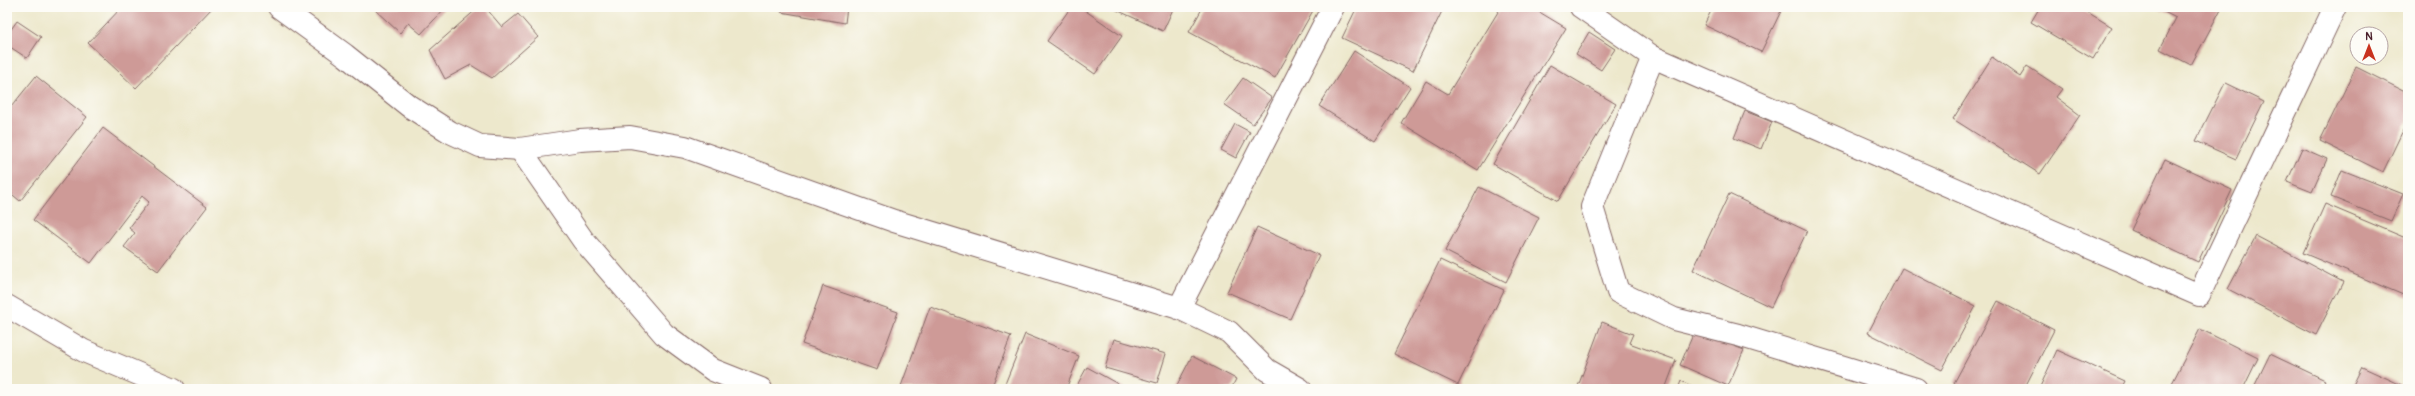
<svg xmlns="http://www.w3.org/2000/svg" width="2415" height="396" font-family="Pangolin,sans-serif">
	<rect width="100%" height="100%" fill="#fdfcf7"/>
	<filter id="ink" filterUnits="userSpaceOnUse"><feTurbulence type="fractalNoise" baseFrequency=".025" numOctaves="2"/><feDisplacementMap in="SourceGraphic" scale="8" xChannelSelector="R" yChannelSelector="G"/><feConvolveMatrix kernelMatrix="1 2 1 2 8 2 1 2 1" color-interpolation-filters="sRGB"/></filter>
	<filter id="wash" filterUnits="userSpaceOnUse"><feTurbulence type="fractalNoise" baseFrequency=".012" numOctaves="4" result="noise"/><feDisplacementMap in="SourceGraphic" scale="16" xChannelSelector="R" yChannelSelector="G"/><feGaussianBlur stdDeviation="0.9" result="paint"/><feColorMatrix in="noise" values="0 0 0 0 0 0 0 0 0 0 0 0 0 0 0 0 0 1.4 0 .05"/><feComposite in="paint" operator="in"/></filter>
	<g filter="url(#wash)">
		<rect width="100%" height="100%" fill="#ede8cc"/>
		<g id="blocks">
			<g fill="#ce9a97">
				<path d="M122,7H213L136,88L88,43Z"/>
				<path d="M377,7H446L421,34L408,23L400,33L375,10Z"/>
				<path d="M479,7H485L502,27L518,14L538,37L492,78L471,65L445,79L430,50Z"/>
				<path d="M782,7H847L845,23L781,12Z"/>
				<path d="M1071,7H1080L1122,36L1095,74L1047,41Z"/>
				<path d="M1110,7H1174L1163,31Z"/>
				<path d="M1203,7H1315L1275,78L1189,32Z"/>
				<path d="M1357,7H1444L1413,71L1342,38Z"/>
				<path d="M1501,7H1531L1566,28L1478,170L1401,123L1426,81L1448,94Z"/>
				<path d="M1713,7H1783L1761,52L1704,25Z"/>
				<path d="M2040,7H2079L2112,27L2093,59L2031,22Z"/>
				<path d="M2159,7H2222L2191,65L2160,49L2176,18L2158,9Z"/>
				<path d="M17,21L41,37L27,58L7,45V35Z"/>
				<path d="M1589,32L1615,49L1601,70L1576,54Z"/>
				<path d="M1354,51L1410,87L1375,141L1319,106Z"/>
				<path d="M1992,57L2020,77L2027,66L2062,89L2056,97L2080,115L2040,174L1953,119Z"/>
				<path d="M1550,65L1616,104L1558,201L1493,164Z"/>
				<path d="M7,66L11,69L7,75Z"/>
				<path d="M2356,67L2408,93V120L2383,172L2320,141Z"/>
				<path d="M36,76L87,117L20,201L7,190V112Z"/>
				<path d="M1243,78L1272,98L1253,124L1224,104Z"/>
				<path d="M2225,83L2264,102L2236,159L2196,141Z"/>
				<path d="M1745,111L1772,122L1761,149L1734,138Z"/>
				<path d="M1235,124L1250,132L1236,158L1221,150Z"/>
				<path d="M103,128L207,207L158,271L124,247L135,233L129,228L149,202L142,196L91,263L33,220Z"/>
				<path d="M2302,148L2327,159L2312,192L2287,182Z"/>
				<path d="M2165,159L2232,190L2198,262L2131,230Z"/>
				<path d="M2342,170L2403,194L2391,221L2331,197Z"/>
				<path d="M1479,187L1539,217L1506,282L1445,251Z"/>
				<path d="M1729,194L1807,231L1771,307L1693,270Z"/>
				<path d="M2325,204L2408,239V297L2303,253Z"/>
				<path d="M1257,227L1319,255L1290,319L1227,292Z"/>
				<path d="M2256,236L2343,282L2316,335L2228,289Z"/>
				<path d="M1440,260L1504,290L1458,385L1394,354Z"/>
				<path d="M1902,268L1976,306L1942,370L1868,333Z"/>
				<path d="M823,286L898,312L877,370L802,344Z"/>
				<path d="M1998,301L2054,330L2024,389H1965L1954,383Z"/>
				<path d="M930,307L1011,336L991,389H900Z"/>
				<path d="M1602,322L1633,334L1629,343L1676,360L1665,389H1643L1631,385L1630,389H1577Z"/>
				<path d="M2200,329L2258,358L2243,389H2169Z"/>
				<path d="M1695,330L1744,350L1728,386L1680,365Z"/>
				<path d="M1025,334L1079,356L1066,389H1003Z"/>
				<path d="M1114,339L1166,354L1157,383L1105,368Z"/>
				<path d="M2057,350L2125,381L2121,389H2039Z"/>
				<path d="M2270,354L2325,380L2320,389H2253Z"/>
				<path d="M1192,356L1236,379L1231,389H1175Z"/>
				<path d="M1087,367L1127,389H1075Z"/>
				<path d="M2362,367L2408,388V389H2351Z"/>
				<path d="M1681,381L1699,389H1678Z"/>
			</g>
		</g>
	</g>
	<g filter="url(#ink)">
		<use href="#blocks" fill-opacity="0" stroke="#836563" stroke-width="1"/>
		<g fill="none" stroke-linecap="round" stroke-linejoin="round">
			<g stroke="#836563" stroke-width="24">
				<g id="minor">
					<path d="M279,7L345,55L409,106L450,132L480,146L520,149L580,140L630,137L685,147L894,221L1179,308"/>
					<path d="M1581,7L1653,57L1592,207L1618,292L1674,319L1738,335L1916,389"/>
					<path d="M1653,57L2199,295L2335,7"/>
					<path d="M520,149L583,240L664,334L713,370L761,389"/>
					<path d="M7,306L84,351L174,389"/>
					<path d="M1300,389L1267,370L1229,332L1179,308L1333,7"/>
				</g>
			</g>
			<use href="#minor" stroke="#fff" stroke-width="22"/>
		</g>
	</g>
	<rect width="2415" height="396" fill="none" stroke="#fdfcf7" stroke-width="24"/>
	<g transform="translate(2369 46)"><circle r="19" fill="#fdfcf7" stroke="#b5a4a5"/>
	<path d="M0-3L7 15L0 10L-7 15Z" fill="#c8321e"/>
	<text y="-6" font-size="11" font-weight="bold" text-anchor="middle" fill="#4a1f2b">N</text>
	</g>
</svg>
